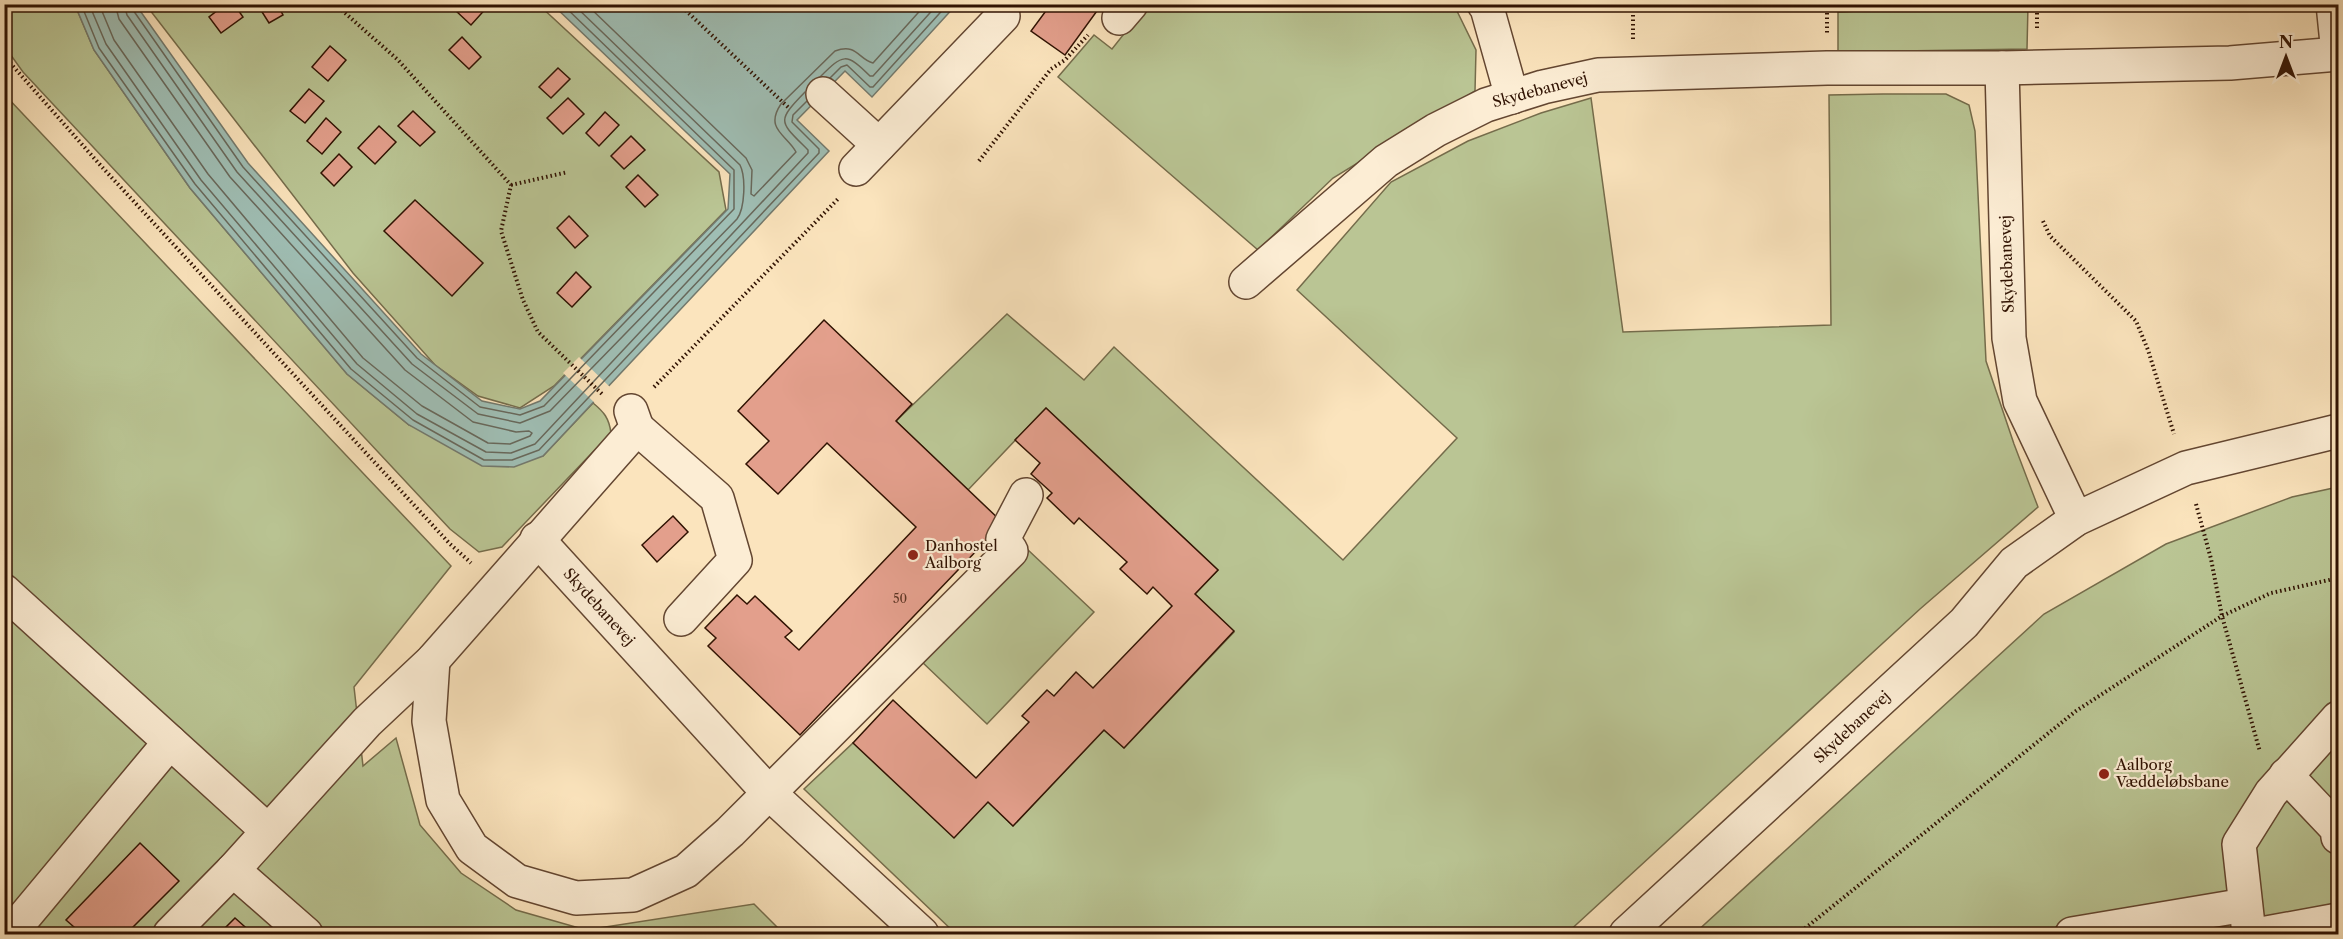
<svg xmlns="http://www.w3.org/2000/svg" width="2343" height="939" font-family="'Libre Caslon Text',serif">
	<rect width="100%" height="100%" fill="#fbe4bd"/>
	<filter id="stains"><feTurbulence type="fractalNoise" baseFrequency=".00333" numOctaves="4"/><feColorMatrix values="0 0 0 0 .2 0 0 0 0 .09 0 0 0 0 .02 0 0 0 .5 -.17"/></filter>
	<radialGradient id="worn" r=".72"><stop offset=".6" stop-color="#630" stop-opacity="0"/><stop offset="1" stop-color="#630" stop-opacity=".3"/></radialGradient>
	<g fill="#bac594" stroke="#756c4b" stroke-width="1.5">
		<path d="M2002,4L2028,5L2027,49L1838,52V12Z"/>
		<path d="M4,5H75L94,50L190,188L347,374L409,425L543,456L593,403C604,412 609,418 611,433L502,547L479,552L450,529L23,72L5,47Z"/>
		<path d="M146,5H539L719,172L726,210L554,386L520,408L478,396L435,365L353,273Z"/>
		<path d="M1147,5H1454L1476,50L1475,91L1333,178L1258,250L1058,77L1094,35L1112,49Z"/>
		<path d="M4,94L451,566L354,687L363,766L396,738L420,825L461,873L516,910L586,930L754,904L784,934H5Z"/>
		<path d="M1883,94H1946L1969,105L1975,131L1986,361L2014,444L2038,507L1920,609L1566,934H956L804,789L853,743L988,802L1013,826L1104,730L1124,748L1234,632L1195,594L1218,570L1046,408L968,490L896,421L1007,314L1084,380L1114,347L1343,560L1457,438L1297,290L1391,182L1468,141L1541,113L1591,98L1623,332L1831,325L1829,95Z"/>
		<path d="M2338,487V934H1694L2044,614L2166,544L2292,497Z"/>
		<path d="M1027,549L1094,612L987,724L921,661Z"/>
	</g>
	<path fill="#9fbeb4" stroke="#73796d" stroke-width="1.5" d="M75,5H136L248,163L421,354L482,401L520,409L540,401L728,209L730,174L553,5H956L872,97L845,71L797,120L829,151L543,456L514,467L482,466L409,425L347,374L190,188L94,50Z"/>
	<path fill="#fbe4bd" d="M579,357L611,388L596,404L563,373Z"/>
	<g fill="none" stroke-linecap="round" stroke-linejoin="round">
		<g stroke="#68685b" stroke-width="1.5">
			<path d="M81,4L99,48L195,184L351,369L413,420L484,460H512L539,450L819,153V149L792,122L793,115L807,101"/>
			<path d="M89,4L106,44L201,180L357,364L417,414L486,452L511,453L535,444L808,153V150C779,121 776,122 805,92"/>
			<path d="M99,4L114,40L208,174L363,358L422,406L488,443L510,444L530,436L532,433L529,431L516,432L473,422L405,370L230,177L119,19L115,4"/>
			<path d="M124,4L127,15L237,172L412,364L478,414L520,423L550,411L737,219C745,208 746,177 740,165L573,4"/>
			<path d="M132,4L133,10L243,167L417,358L480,407L520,415L544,406L734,209V170L562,4"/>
			<path d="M586,4L746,158L752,170L751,194L754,196L796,152C787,135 764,129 781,104L835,51C857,43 858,59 873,63L926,4"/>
			<path d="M820,77C843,54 846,52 870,76H873L938,4"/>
			<path d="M830,78L841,67L847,65L870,87H873L948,4"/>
		</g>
	</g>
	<g fill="#e39f8c" stroke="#301202" stroke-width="1.5">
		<path d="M226,4H234L243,17L221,33L209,17Z"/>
		<path d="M257,4H277L283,15L269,23Z"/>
		<path d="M462,4H490L471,25L456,11Z"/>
		<path d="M1051,4H1102L1065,55L1031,31Z"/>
		<path d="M462,37L481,57L469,69L449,50Z"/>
		<path d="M330,46L346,60L328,81L312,67Z"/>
		<path d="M558,68L570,79L551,98L539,87Z"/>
		<path d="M309,89L324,101L305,123L290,111Z"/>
		<path d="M568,98L584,114L563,134L547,118Z"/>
		<path d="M413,111L435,132L420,146L398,126Z"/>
		<path d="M605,112L619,125L599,146L586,133Z"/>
		<path d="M326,118L341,132L322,154L307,141Z"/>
		<path d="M379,126L396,142L375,164L358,148Z"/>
		<path d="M631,136L645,150L624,169L611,156Z"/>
		<path d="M339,154L352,167L334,186L321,173Z"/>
		<path d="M638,175L658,195L645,207L626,187Z"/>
		<path d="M415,200L483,263L452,296L384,231Z"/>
		<path d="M569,216L588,236L575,248L557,228Z"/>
		<path d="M576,272L591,287L572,307L557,293Z"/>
		<path d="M824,320L912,404L896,421L1003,523L800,735L708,646L716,638L705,628L737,595L747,604L755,596L792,631L785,637L799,650L916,527L827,443L778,494L746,464L769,441L738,411Z"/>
		<path d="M1046,408L1218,570L1195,594L1234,631L1124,748L1104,730L1013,826L988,802L954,838L853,743L893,700L976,778L1029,722L1022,716L1047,690L1054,696L1076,672L1093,688L1172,606L1153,587L1147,594L1120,569L1127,562L1079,518L1074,524L1047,498L1052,493L1031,474L1040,463L1015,440Z"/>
		<path d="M673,516L688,532L657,562L642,545Z"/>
		<path d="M140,843L179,881L126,934H82L66,920Z"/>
		<path d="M235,918L253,934H219Z"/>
	</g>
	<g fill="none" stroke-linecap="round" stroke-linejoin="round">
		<g stroke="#634631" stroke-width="36">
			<g id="minor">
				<path d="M1484,4L1487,8L1512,97"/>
				<path d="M2333,4L2338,53"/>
				<path d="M1119,18L1131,4"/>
				<path d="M2002,68L2009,338L2020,401L2076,519"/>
				<path d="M823,94L879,145"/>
				<path d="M856,169L1003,16"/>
				<path d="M1246,282L1386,161L1436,130L1486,105L1543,87L1598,75L1827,68H2002L2230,63L2338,54"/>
				<path d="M637,428L717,498L735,560L681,619"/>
				<path d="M537,539L768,792L922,934"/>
				<path d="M4,591L268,831"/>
				<path d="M433,660L429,721L443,800L472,848L517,881L576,898L633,895L686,871L730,832L1011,551L1003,539L1026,495"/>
				<path d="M2286,775L2337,829L2338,837"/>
				<path d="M233,870L306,934"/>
				<path d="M10,934L170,742"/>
				<path d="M170,934L233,870L367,722L433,660L637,428L631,411"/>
				<path d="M1626,934L1964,623L2014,563L2076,519L2186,468L2338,431"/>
				<path d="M2072,934L2245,905"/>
				<path d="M2249,934L2239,844L2271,793L2338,718"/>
				<path d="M2261,934L2338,920"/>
			</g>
		</g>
		<g stroke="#301202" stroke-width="4" stroke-dasharray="1.5 3" stroke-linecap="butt">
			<path d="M335,4L398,60L511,185L501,231L523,300L538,332L602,394"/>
			<path d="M679,4L790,109"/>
			<path d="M1827,4V34"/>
			<path d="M2037,4V31"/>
			<path d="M1633,39V4"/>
			<path d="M4,56L102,167L450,544L471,563"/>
			<path d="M979,161L1051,69L1065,60L1088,35"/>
			<path d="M511,185L568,172"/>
			<path d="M2043,221L2050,236L2136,321L2148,350L2174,434"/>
			<path d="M654,387L838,199"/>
			<path d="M2196,504L2211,559L2222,616L2260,752"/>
			<path d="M1798,934L2076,711L2222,616L2271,593L2338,578"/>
		</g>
		<use href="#minor" stroke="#fcedd4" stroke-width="33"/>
	</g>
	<g fill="#8f2418" stroke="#fcedd4" stroke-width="2">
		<circle cx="913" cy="555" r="6"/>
		<circle cx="2104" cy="774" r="6"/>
	</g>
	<g text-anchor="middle" stroke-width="4.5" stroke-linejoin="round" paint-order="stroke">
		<g font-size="12" fill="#5d3524">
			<text x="900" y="603">50</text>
		</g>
		<g font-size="15" fill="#301202" stroke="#fcedd4">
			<text transform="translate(1540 90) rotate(-15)" y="5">Skydebanevej</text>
			<text transform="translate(2007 264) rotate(-92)" y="5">Skydebanevej</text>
			<text transform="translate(599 607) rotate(48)" y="5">Skydebanevej</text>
			<text transform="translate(1852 727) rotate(-43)" y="5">Skydebanevej</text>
		</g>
		<g font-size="15" fill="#301202" stroke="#fcedd4" text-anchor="start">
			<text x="925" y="551">Danhostel<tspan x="925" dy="17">Aalborg</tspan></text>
			<text x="2116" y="770">Aalborg<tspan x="2116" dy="17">Væddeløbsbane</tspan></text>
		</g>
	</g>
	<rect width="2343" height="939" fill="none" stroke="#fbe4bd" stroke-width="24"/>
	<rect x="6" y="6" width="2331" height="927" fill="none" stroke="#301202" stroke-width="3"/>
	<rect x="12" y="12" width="2319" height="915" fill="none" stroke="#301202" stroke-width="1.5"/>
	<g transform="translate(2286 57)" stroke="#fcedd4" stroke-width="4.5" paint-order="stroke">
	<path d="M0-4.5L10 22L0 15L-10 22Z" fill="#301202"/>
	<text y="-9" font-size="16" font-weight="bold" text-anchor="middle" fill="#301202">N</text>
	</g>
	<rect width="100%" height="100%" filter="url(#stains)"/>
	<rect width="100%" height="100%" fill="url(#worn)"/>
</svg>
